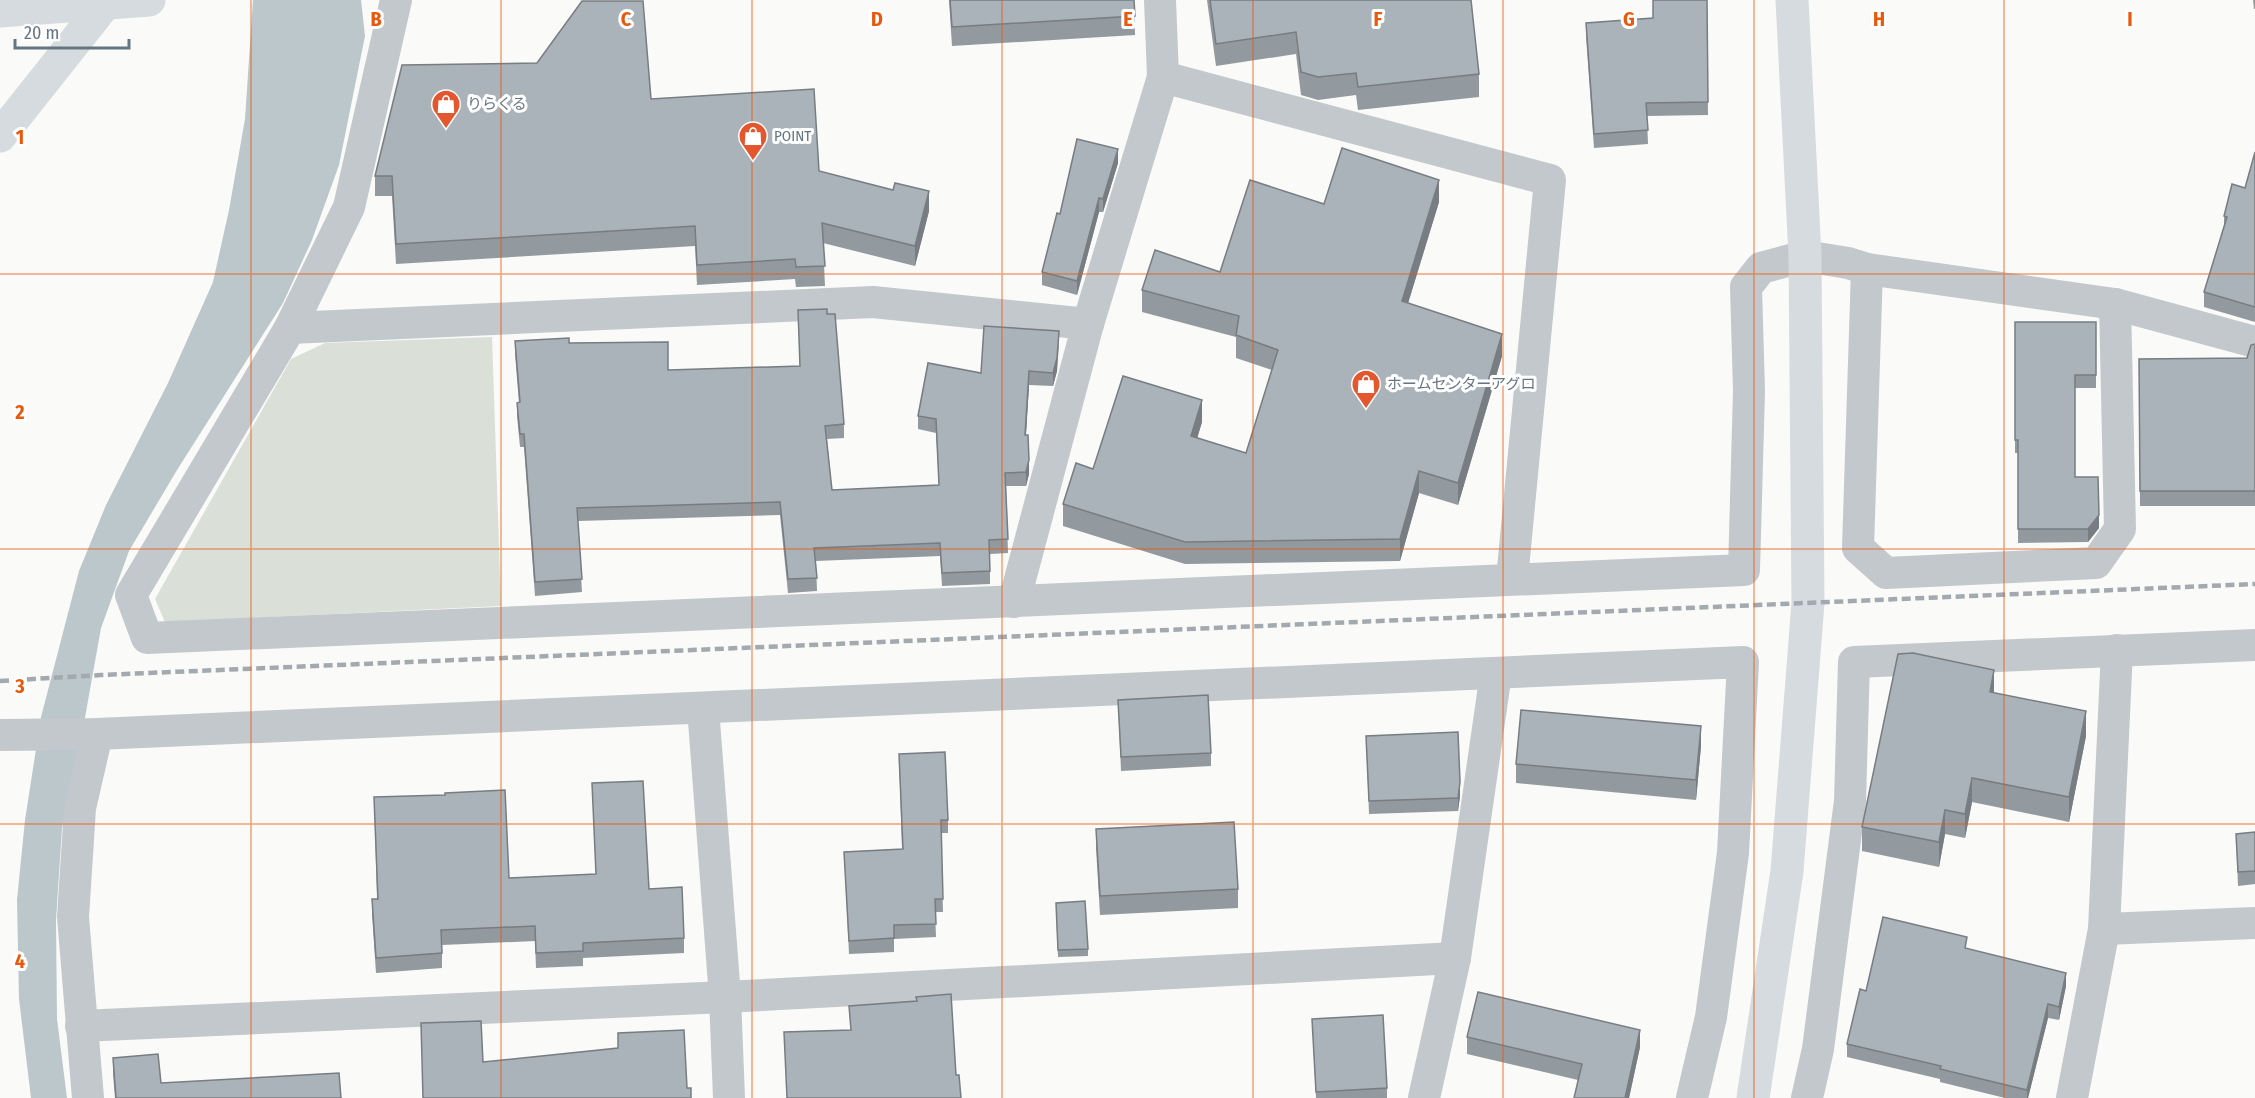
<svg xmlns="http://www.w3.org/2000/svg" width="2255" height="1098" font-family="'Fira Sans Condensed','Noto Sans JP',sans-serif">
	<rect width="100%" height="100%" fill="#fafaf8"/>
	<path fill="#dadfd7" d="M492,337L501,606L165,622L155,599L291,359L325,343Z"/>
	<path fill="#bbc7cb" d="M253,0H361L365,36L339,165L312,240L283,303L177,470L129,551L101,628L76,768L62,828L56,920L57,1019L67,1098H31L19,999L17,900L25,820L41,717L79,571L106,505L168,383L213,282L229,210L245,119Z"/>
	<g fill="none" stroke-linecap="round" stroke-linejoin="round">
		<g stroke="#c3c8cc" stroke-width="32">
			<path d="M396,0L349,207L290,328L131,595L147,638L1744,570L1749,391L1746,287L1761,268L1805,256L1848,263L1867,269L2115,304L2255,342"/>
			<path d="M1163,77L1550,180L1512,579"/>
			<path d="M1867,269L1858,548L1886,573L2096,563L2120,529L2115,304"/>
			<path d="M290,328L873,302L1088,324"/>
			<path d="M1014,602L1088,324L1163,77L1160,0"/>
			<path d="M703,708L725,997L729,1098"/>
			<path d="M0,735L97,734L1743,662L1733,853L1711,1017L1692,1098"/>
			<path d="M2104,929L2255,923"/>
			<path d="M81,1026L725,997L1455,958"/>
			<path d="M88,1098L73,917L80,808L97,734"/>
			<path d="M1424,1098L1455,958L1496,673"/>
			<path d="M1807,1098L1818,1049L1850,801L1854,662L2255,645"/>
			<path d="M2072,1098L2104,929L2117,650"/>
		</g>
		<g stroke="#d6dbdf" stroke-width="33">
			<path d="M0,136L108,0"/>
			<path d="M1753,1098L1787,871L1808,603L1805,256L1792,0"/>
		</g>
		<path stroke="#d6dbdf" stroke-width="33" d="M0,11L149,0"/>
		<path stroke="#a2aab0" stroke-width="4.5" stroke-dasharray="9 4.5" stroke-linecap="butt" d="M0,681L101,675L2255,584"/>
	</g>
	<g fill="#929a9f">
		<path d="M949,0H1134L1135,35L952,46Z"/>
		<path d="M1207,0H1471L1479,74V97L1358,110L1356,95L1318,100L1301,95L1296,54L1216,66Z"/>
		<path d="M1707,0L1708,115L1647,116L1648,144L1594,148L1586,36V23L1653,18Z"/>
		<path d="M2253,0H2255V9H2254Z"/>
		<path d="M651,99L819,171L929,211L915,266L823,243L825,286L796,287L795,279L697,285L695,246L396,264L392,196H375V176Z"/>
		<path d="M2255,152V322L2204,307V292L2224,226V216L2245,188Z"/>
		<path d="M1118,163L1103,212H1099L1077,295L1042,285V272L1060,214Z"/>
		<path d="M1439,202L1408,303L1502,356L1458,505L1419,493L1400,561L1185,564L1063,526V504L1202,422L1197,438L1246,453L1272,370L1236,358V337L1142,312V290L1220,272L1324,204Z"/>
		<path d="M798,310L844,424V438L827,439L832,490L939,485L936,433L918,429V416L981,373L1059,345L1057,371L1053,386L1029,385L1026,435L1029,474L1026,486H1006L1008,553L990,554V584L942,586L940,556L816,561L817,591L788,593L780,515L578,521L582,592L535,596L524,447H520L517,416V403H519L515,354V341L569,343L668,370L800,366Z"/>
		<path d="M2015,322H2096V388H2075V477L2099,528L2088,542L2018,543V453H2015Z"/>
		<path d="M2255,344V506H2140L2139,359L2247,358Z"/>
		<path d="M1994,693L2086,736L2069,822L1972,802L1965,838L1945,834L1939,867L1862,851V827Z"/>
		<path d="M1118,700L1211,753V766L1121,771Z"/>
		<path d="M1366,736L1460,796L1458,811L1369,814Z"/>
		<path d="M1701,746L1696,800L1516,783V764Z"/>
		<path d="M899,754L948,820V833H941L943,912H935L936,937L894,939V952L849,954L844,852L902,849Z"/>
		<path d="M592,783L649,889L684,938V953L583,958V966L536,968L535,941L442,945V968L376,973L372,914V899H377L374,797L509,878L596,874Z"/>
		<path d="M1096,829L1238,889V908L1100,915L1096,848Z"/>
		<path d="M2255,832V884L2238,886L2236,834Z"/>
		<path d="M1056,910L1088,949V956L1058,957Z"/>
		<path d="M1967,949L2066,986L2059,1020L2048,1018L2028,1098H2005L1940,1082V1079L1847,1057V1044L1866,991Z"/>
		<path d="M1312,1019L1387,1088V1098H1316Z"/>
		<path d="M1467,1037L1640,1047L1629,1098H1574L1578,1080L1467,1054Z"/>
		<path d="M113,1058L161,1083L341,1098H115L113,1074Z"/>
	</g>
	<g fill="#777d82">
		<path d="M1118,149V163L1103,212V199Z"/>
		<path d="M1439,180V202L1402,323V301Z"/>
		<path d="M929,191V211L915,266V246Z"/>
		<path d="M1099,198V212L1077,295V281Z"/>
		<path d="M1059,331L1057,371L1053,386V373Z"/>
		<path d="M1502,334V356L1458,505V483Z"/>
		<path d="M1029,371V385L1025,449V435Z"/>
		<path d="M1202,400V422L1191,459V436Z"/>
		<path d="M1029,460V474L1026,486V472Z"/>
		<path d="M1419,471V493L1400,561V539Z"/>
		<path d="M2099,515V528L2088,542V529Z"/>
		<path d="M1994,670V694L1990,692Z"/>
		<path d="M2086,711V736L2069,822V797Z"/>
		<path d="M1701,726V746L1696,800V780Z"/>
		<path d="M1972,778V802L1965,838V814Z"/>
		<path d="M1460,782V796L1458,811V798Z"/>
		<path d="M1945,810V834L1939,867V842Z"/>
		<path d="M2066,973V986L2059,1020V1007Z"/>
		<path d="M2048,1004V1018L2028,1098H2027V1090Z"/>
		<path d="M1640,1030V1047L1629,1098H1625Z"/>
	</g>
	<g fill="#aab3b9" stroke="#777d82" stroke-width="1.5">
		<path d="M950,0H1134L1135,16L952,27Z"/>
		<path d="M1210,0H1471L1479,74L1358,87L1356,73L1318,77L1301,72L1296,32L1216,44Z"/>
		<path d="M1653,0H1707L1708,102L1646,103L1648,130L1594,134L1586,23L1653,18Z"/>
		<path d="M582,1H643L651,99L814,89L819,171L893,190L895,183L929,191L915,246L822,223L825,266L796,267L795,259L697,265L695,226L396,244L392,176H375L402,65L537,63Z"/>
		<path d="M1077,139L1118,149L1103,199L1099,198L1077,281L1042,272L1057,213L1060,214Z"/>
		<path d="M1342,148L1439,180L1402,301L1502,334L1458,483L1419,471L1400,539L1185,542L1063,504L1076,463L1093,469L1123,376L1202,400L1191,436L1246,453L1278,350L1236,335L1239,316L1142,290L1155,250L1220,272L1250,180L1324,204Z"/>
		<path d="M2255,152V307L2204,292L2227,217L2224,216L2232,184L2245,188Z"/>
		<path d="M827,309V314H835L844,424L825,426L832,490L939,485L936,419L918,416L928,363L981,373L984,326L1059,331L1057,358L1053,373L1029,371L1025,435H1028L1029,460L1026,472L1005,473L1008,539L989,540L990,571L942,573L940,543L814,548L817,578L788,579L780,502L577,508L582,579L535,582L524,434H520L517,403L520,402L515,341L569,338V343L668,342V370L800,366L798,310Z"/>
		<path d="M2015,322H2096V375H2075V477H2098L2099,515L2088,529H2018V440H2015Z"/>
		<path d="M2255,344V491H2140L2139,359L2247,358L2251,345Z"/>
		<path d="M1913,653L1994,670L1990,692L2086,711L2069,797L1972,778L1965,814L1945,810L1939,842L1862,827L1898,654Z"/>
		<path d="M1208,695L1211,753L1121,757L1118,700Z"/>
		<path d="M1521,710L1701,726L1696,780L1516,764Z"/>
		<path d="M1458,732L1460,782L1458,798L1369,801L1366,736Z"/>
		<path d="M945,752L948,820H941L943,899H935L936,924L894,925V938L849,941L844,852L903,849L899,754Z"/>
		<path d="M643,781L649,889L682,887L684,938L583,943V951L536,953L535,926L441,930L442,953L376,958L372,899H378L374,797L445,795V793L505,790L509,878L596,874L592,783Z"/>
		<path d="M1234,822L1238,889L1100,896L1096,829Z"/>
		<path d="M2255,832V871L2238,872L2236,834Z"/>
		<path d="M1085,901L1088,949L1058,950L1056,903Z"/>
		<path d="M1883,917L1967,937L1965,948L2066,973L2059,1007L2048,1004L2027,1090L1940,1069L1941,1066L1847,1044L1860,989L1866,991Z"/>
		<path d="M1478,992L1640,1030L1625,1098H1574L1582,1064L1467,1037Z"/>
		<path d="M951,994L956,1075H959L961,1098H787L784,1032L851,1030L849,1006L917,1001L916,997Z"/>
		<path d="M1383,1015L1387,1088L1316,1092L1312,1019Z"/>
		<path d="M481,1021L483,1062L618,1048V1033L684,1030L687,1088H691V1098H423L421,1023Z"/>
		<path d="M158,1054L161,1083L339,1073L341,1098H116L113,1058Z"/>
	</g>
	<path fill="none" stroke="#e8590c" stroke-width="1.5" stroke-opacity="0.55" d="M251,0V1098M501,0V1098M752,0V1098M1002,0V1098M1253,0V1098M1503,0V1098M1754,0V1098M2004,0V1098M0,274H2255M0,549H2255M0,824H2255"/>
	<defs>
		<g id="shop-pin" transform="scale(1.5)"><path d="M0 17L-7.5 6A9.5 9.5 0 1 1 7.5 6Z" fill="#e4572e" stroke="#fff"/><path d="M-5-2.5h2.3a2.7 3.5 0 0 1 5.4 0H5L5.5 6h-11ZM-1.5-2.5h3a1.5 2.3 0 0 0-3 0Z" fill="#fff"/></g>
	</defs>
	<g fill-rule="evenodd">
		<use href="#shop-pin" x="446" y="104"/>
		<use href="#shop-pin" x="753" y="136"/>
		<use href="#shop-pin" x="1366" y="384"/>
	</g>
	<g text-anchor="middle" stroke-width="6" stroke-linejoin="round" paint-order="stroke">
		<g font-size="15" fill="#657683" stroke="#fff" text-anchor="start">
			<text x="467" y="109">りらくる</text>
			<text x="774" y="141">POINT</text>
			<text x="1387" y="389">ホームセンターアグロ</text>
		</g>
	</g>
	<g font-size="20" text-anchor="middle" font-weight="bold" fill="#e8590c" stroke="#fff" stroke-width="6" stroke-linejoin="round" paint-order="stroke">
		<text x="376" y="26">B</text>
		<text x="626" y="26">C</text>
		<text x="877" y="26">D</text>
		<text x="1128" y="26">E</text>
		<text x="1378" y="26">F</text>
		<text x="1629" y="26">G</text>
		<text x="1879" y="26">H</text>
		<text x="2130" y="26">I</text>
		<text x="20" y="144">1</text>
		<text x="20" y="419">2</text>
		<text x="20" y="693">3</text>
		<text x="20" y="968">4</text>
	</g>
	<path d="M15 39v9h114v-9" fill="none" stroke="#657683" stroke-width="3"/>
	<text x="24" y="39" font-size="18" fill="#657683" stroke="#ffffff" stroke-width="4.5" paint-order="stroke">20 m</text>
</svg>
